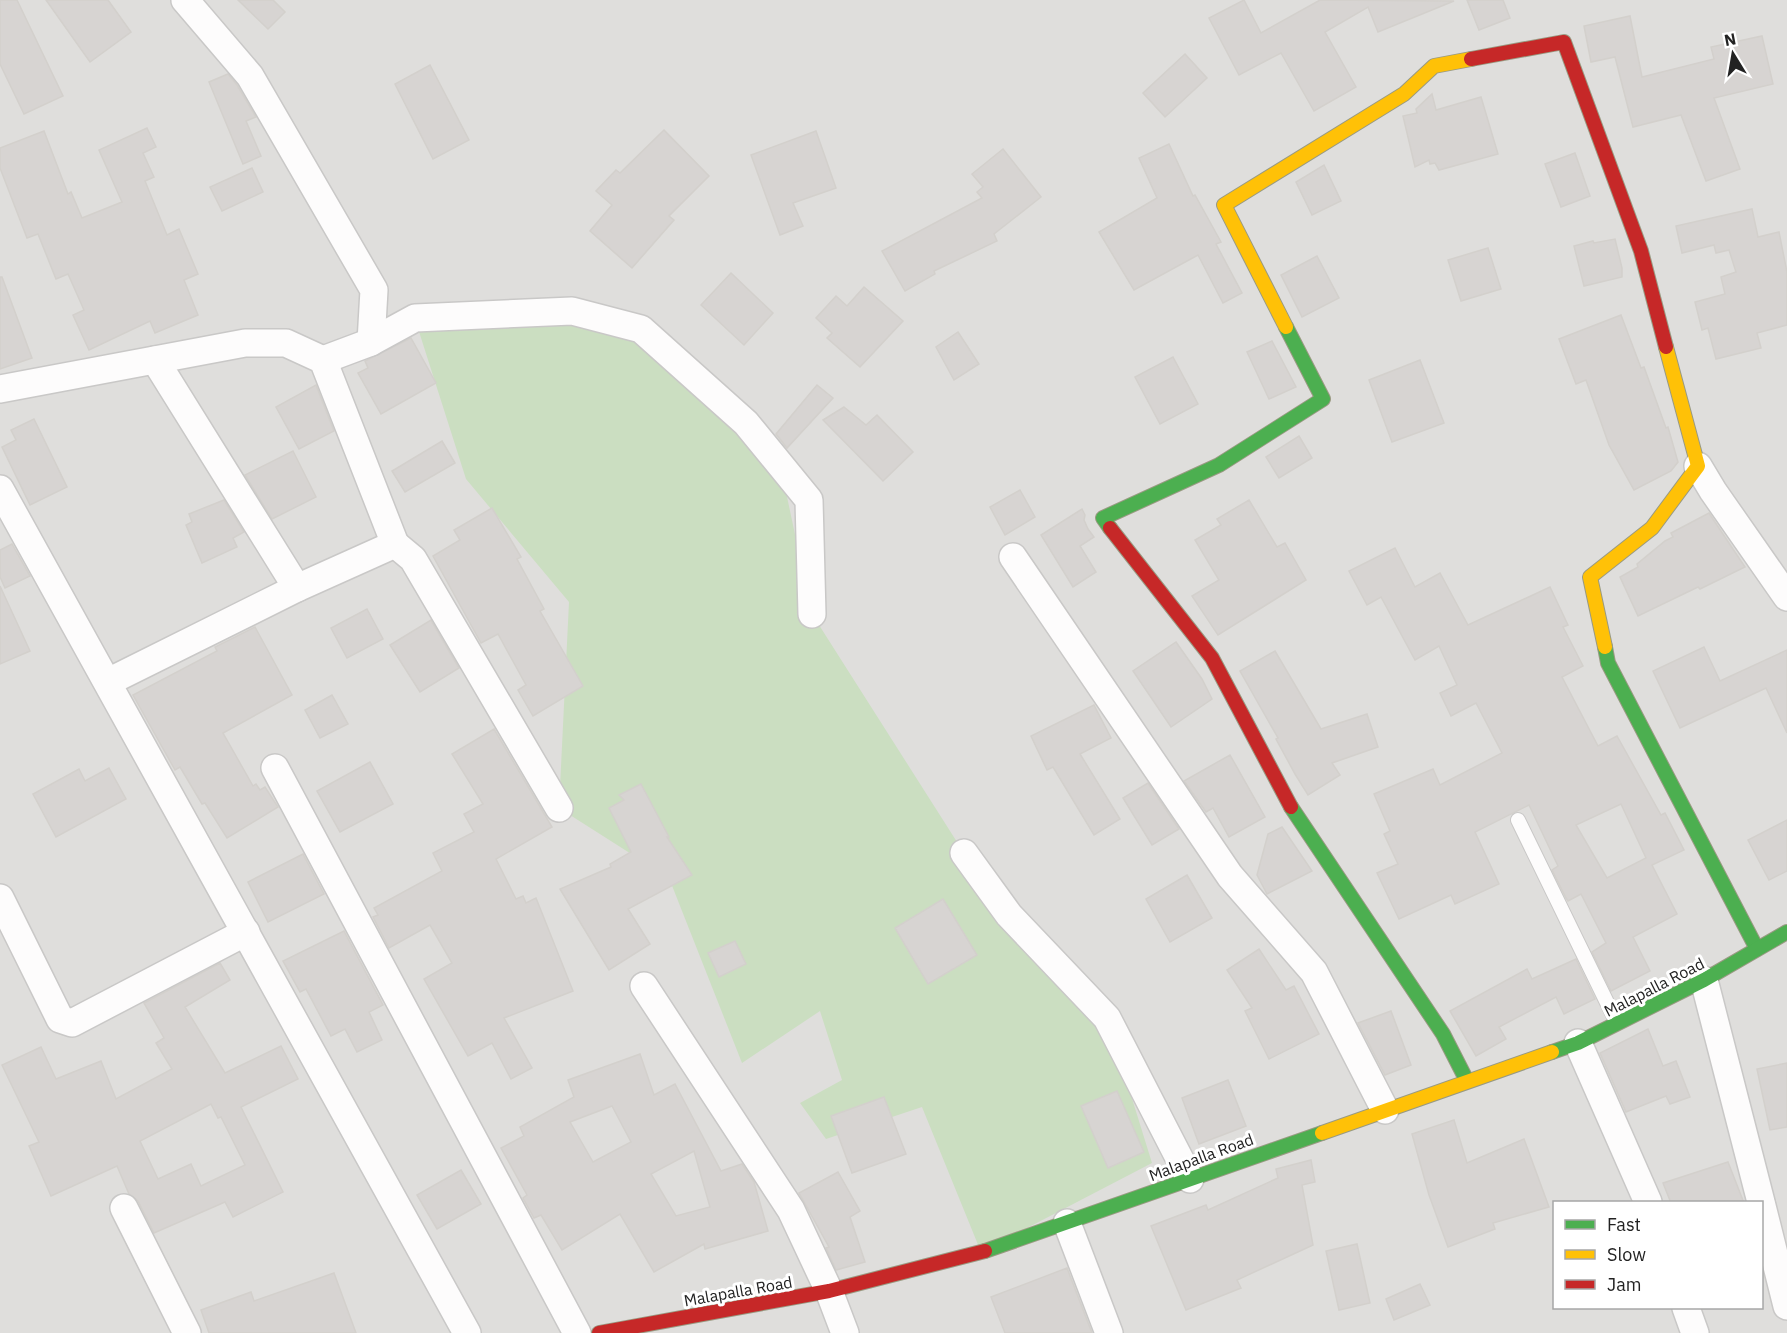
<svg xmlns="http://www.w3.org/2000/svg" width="1787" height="1333" font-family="'IBM Plex Sans',sans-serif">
	<rect width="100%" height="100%" fill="#f0eeeb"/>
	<path fill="#dfdedc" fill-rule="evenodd" d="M0,0H1787V1333H0ZM1554,1202H1762V1308H1554Z"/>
	<path fill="#cbdec1" d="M415,319L641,329L780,464L812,614L964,853L1107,1018L1152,1163L981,1252L922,1107L826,1139L800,1103L842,1080L820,1011L742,1063L669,878L559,808L569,602L466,479Z"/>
	<g fill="#d7d4d2" stroke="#d3d0cc" stroke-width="1.5" fill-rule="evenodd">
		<path d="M0,0H17L63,96L24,114L0,64Z"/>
		<path d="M46,0H108L131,32L90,62Z"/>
		<path d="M238,0H273L285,12L268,29Z"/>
		<path d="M1244,0L1261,33L1320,0L1454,1L1378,32L1368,7L1325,32L1356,87L1314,111L1281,53L1239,75L1209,18Z"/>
		<path d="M1467,0H1503L1510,18L1479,30Z"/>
		<path d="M1630,16L1642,77L1714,59L1711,47L1762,36L1773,84L1714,98L1740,169L1706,181L1681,115L1633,127L1615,57L1591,62L1584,26Z"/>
		<path d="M1185,54L1207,78L1165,117L1143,93Z"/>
		<path d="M430,65L469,140L433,159L395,84Z"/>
		<path d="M228,74L237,85L256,117L246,121L261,156L243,164L209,82Z"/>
		<path d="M1432,94L1436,110L1481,97L1498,154L1439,170L1435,163L1430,164L1429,160L1415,167L1403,116L1417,113L1416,109Z"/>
		<path d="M147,128L156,147L143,153L154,177L145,181L167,235L179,229L198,274L184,280L198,315L155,333L150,321L89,350L73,315L84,310L68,274L56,279L38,234L27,238L0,168V148L44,131L68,194L71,192L82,218L122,202L99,150Z"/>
		<path d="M664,130L709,176L669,216L674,220L632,268L590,231L612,205L596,191L616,170L620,173Z"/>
		<path d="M816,131L836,188L793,203L803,226L780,235L751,155Z"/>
		<path d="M1169,144L1193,196L1195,195L1221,242L1216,244L1242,293L1223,303L1198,255L1134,290L1099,232L1157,198L1139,158Z"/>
		<path d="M1003,149L1041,197L994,234L997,241L934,271L935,274L905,291L882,251L982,198L977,192L983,187L972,174Z"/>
		<path d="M1575,153L1590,196L1561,207L1545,164Z"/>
		<path d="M1324,165L1341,201L1312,215L1296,182Z"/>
		<path d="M252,168L263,192L222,211L210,187Z"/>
		<path d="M1752,209L1758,237L1779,232L1787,272V325L1757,333L1761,348L1716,359L1708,328L1702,330L1695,302L1725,294L1721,277L1736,272L1729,250L1716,253L1714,245L1682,253L1676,226Z"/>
		<path d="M1615,239L1622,268V277L1584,286L1574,246L1593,241L1594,243Z"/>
		<path d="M1488,248L1501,289L1461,301L1448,260Z"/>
		<path d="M1317,256L1339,298L1302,317L1281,275Z"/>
		<path d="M731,273L773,313L744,345L701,305Z"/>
		<path d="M0,277H2L32,358L0,369Z"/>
		<path d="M864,287L903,321L860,367L827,338L832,333L816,318L836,296L847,306Z"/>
		<path d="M1621,315L1641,368L1644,367L1666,428L1668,427L1678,462L1671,471L1634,490L1609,445L1586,380L1576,384L1559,339Z"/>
		<path d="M958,332L979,364L954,380L936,347Z"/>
		<path d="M411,338L436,383L381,414L358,373L368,368L365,361Z"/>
		<path d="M1272,341L1296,387L1269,399L1247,352Z"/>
		<path d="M1173,357L1198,404L1160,424L1135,377Z"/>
		<path d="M1420,360L1444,423L1392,442L1369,380Z"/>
		<path d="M316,385L334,431L299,449L276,407Z"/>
		<path d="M817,385L833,398L787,448L776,434Z"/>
		<path d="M844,407L866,425L877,415L913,452L883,481L823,420Z"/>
		<path d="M34,419L67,487L30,505L2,447L16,440L11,430Z"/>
		<path d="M1299,436L1312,458L1279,478L1266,457Z"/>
		<path d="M442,441L455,463L405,492L392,471Z"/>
		<path d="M293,451L316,497L272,519L245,475Z"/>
		<path d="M1020,490L1035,517L1005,535L990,507Z"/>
		<path d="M224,500L244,532L233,538L237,547L202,563L186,525L192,522L189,514Z"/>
		<path d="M1249,500L1277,547L1285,543L1306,580L1218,635L1192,596L1219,580L1195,540L1221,525L1217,519Z"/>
		<path d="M492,508L521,557L517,559L544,609L540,611L583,686L533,716L518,690L526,685L498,634L481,643L433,556L460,540L454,530Z"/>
		<path d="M1082,509L1085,515L1084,520L1088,529L1094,537L1080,546L1096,572L1073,587L1041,535Z"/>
		<path d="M1709,513L1745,567L1700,589L1698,587L1638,616L1620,577L1638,567L1637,564L1665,541L1673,537L1671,533L1673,532Z"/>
		<path d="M12,544L30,576L5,588L0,577V550Z"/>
		<path d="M1395,548L1415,587L1440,573L1468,625L1550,587L1568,625L1563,627L1583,666L1562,677L1598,746L1617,736L1661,815L1665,813L1684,850L1652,865L1677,914L1633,937L1650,971L1611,991L1592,952L1606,943L1581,894L1568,901L1566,898L1552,870L1558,866L1529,805L1475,832L1499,884L1455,904L1451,895L1399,919L1377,873L1398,864L1384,834L1390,831L1374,794L1433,769L1440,785L1502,753L1476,703L1451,716L1440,693L1457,685L1439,646L1415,660L1381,597L1367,605L1349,571ZM1621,804L1646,858L1607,878L1576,825Z"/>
		<path d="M0,586L30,651L0,664Z"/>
		<path d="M367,609L383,639L347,658L331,628Z"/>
		<path d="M431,620L459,668L420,692L390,645Z"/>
		<path d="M255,627L292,695L223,733L253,786L256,784L260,790L265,787L278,807L227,838L205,803L202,804L180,767L175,770L133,695L217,651L215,647Z"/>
		<path d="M1176,642L1202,679L1212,699L1171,727L1133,671Z"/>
		<path d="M1704,647L1720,681L1787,650V733L1766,688L1680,728L1653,671Z"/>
		<path d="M1275,651L1321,729L1367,714L1378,747L1332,763L1340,775L1308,795L1295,774L1276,739L1278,738L1240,671Z"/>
		<path d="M332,695L348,724L320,738L305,710Z"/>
		<path d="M1094,705L1111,738L1080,754L1120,819L1094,835L1053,767L1047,770L1031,736Z"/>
		<path d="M494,729L552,827L496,859L516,899L523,896L526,903L536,898L573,991L504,1018L532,1068L511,1079L492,1043L468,1056L424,979L452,963L430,925L389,948L373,917L378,915L374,908L442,871L433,853L474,832L464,814L483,804L452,754Z"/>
		<path d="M1230,755L1265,817L1229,837L1213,808L1206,812L1184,781Z"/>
		<path d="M370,762L393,804L340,832L317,791Z"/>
		<path d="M109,768L126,799L56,837L33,794L79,769L85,781Z"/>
		<path d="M1148,783L1179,829L1152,845L1123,798Z"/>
		<path d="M641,784L669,837H667L692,875L628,909L650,944L609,970L560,889L611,867L610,864L631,852L609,808L624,800L619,795Z"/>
		<path d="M1787,820V871L1769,880L1748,840Z"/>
		<path d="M1282,827L1312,871L1267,894L1257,875L1268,834Z"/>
		<path d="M303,854L324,894L268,922L248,882Z"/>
		<path d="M1187,875L1212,918L1170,942L1146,899Z"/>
		<path d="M943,899L977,955L928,984L895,928Z"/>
		<path d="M344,931L383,1005L369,1012L382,1040L357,1052L345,1029L331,1036L306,989L300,992L283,961Z"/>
		<path d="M735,941L746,964L719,977L708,953Z"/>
		<path d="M1259,949L1286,990L1294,986L1319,1034L1269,1059L1245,1011L1252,1008L1227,970Z"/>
		<path d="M1576,959L1595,999L1564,1014L1556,997L1499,1027L1506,1039L1476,1056L1450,1011L1527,969L1532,979Z"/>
		<path d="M220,963L230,980L185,1007L225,1073L281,1046L298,1079L241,1107L283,1192L233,1217L225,1202L154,1233L138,1201L129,1194L117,1166L51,1196L29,1146L39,1142L2,1065L41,1047L56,1079L101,1061L116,1099L172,1069L156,1043L164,1038L144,1003ZM211,1104L218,1118L221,1117L245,1165L201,1186L191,1164L158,1179L140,1141Z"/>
		<path d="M1391,1011L1411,1065L1385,1075L1358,1023Z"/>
		<path d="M1648,1029L1663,1066L1676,1061L1690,1097L1670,1104L1666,1096L1626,1112L1600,1053Z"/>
		<path d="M640,1054L654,1095L675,1084L721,1171L742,1164L754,1182L768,1231L705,1249L704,1244L654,1272L620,1214L562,1250L541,1215L534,1218L523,1198L527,1195L501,1148L524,1136L520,1127L574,1097L568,1080ZM612,1106L631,1142L593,1162L570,1122ZM694,1151L710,1207L676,1216L651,1174Z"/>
		<path d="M1787,1063V1127L1770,1130L1757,1069Z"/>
		<path d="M1228,1080L1246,1126L1199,1144L1182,1098Z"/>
		<path d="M1117,1091L1144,1152L1108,1168L1081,1106Z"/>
		<path d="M884,1097L906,1154L852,1173L831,1116Z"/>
		<path d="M1454,1120L1467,1163L1524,1139L1549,1207L1493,1223L1495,1229L1448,1247L1429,1195L1412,1134Z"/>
		<path d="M1311,1160L1315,1182L1302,1185L1313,1245L1237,1280L1241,1288L1186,1310L1151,1226L1206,1205L1208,1210L1278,1178L1276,1169Z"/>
		<path d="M1728,1162L1744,1203H1671L1663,1183Z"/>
		<path d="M461,1170L481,1204L437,1229L417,1195Z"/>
		<path d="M838,1172L860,1211L850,1217L865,1262L836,1270L826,1248L829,1247L799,1193Z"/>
		<path d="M1357,1244L1370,1303L1339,1310L1326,1251Z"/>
		<path d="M1067,1268L1092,1333H1005L991,1297Z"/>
		<path d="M334,1273L356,1333H209L201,1310L251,1292L254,1301Z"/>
		<path d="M1420,1284L1430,1305L1394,1320L1386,1299Z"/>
	</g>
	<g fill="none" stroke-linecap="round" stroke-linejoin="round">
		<g stroke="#c9c8c7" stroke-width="16">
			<path id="lane" d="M1518,820L1617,1023"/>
		</g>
		<g stroke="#c9c8c7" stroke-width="30">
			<g id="street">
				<path d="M185,0L250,76L374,290L371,342"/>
				<path d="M155,360L297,588"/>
				<path d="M323,360L371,342L415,318L572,311L641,329L746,423L809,500L812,614"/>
				<path d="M0,389L245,343H286L323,360L395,544"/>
				<path d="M1698,466L1713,491L1787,597"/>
				<path d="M0,489L467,1333"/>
				<path d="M1013,557L1230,876L1314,972L1385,1110"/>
				<path d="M108,682L297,588L395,544L413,559L559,808"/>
				<path d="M275,768L577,1333"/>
				<path d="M964,853L1009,915L1107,1018L1190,1179"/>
				<path d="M0,898L60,1019L72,1023L246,932"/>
				<path d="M1704,980L1761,1202"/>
				<path d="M644,986L791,1210L829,1291L845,1333"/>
				<path d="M1578,1043L1648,1202"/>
				<path d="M1762,1206L1787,1306"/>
				<path d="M124,1208L187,1333"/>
				<path d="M1067,1223L1109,1333"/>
				<path d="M1686,1308L1695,1333"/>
			</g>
		</g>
		<g stroke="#999a82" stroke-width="16">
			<g id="fast">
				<path d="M1110,528L1103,518L1219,465L1323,399L1286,327"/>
				<path d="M1605,647L1608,663L1757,949"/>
				<path d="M1291,807L1443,1034L1467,1081"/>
				<path d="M1552,1052L1578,1043L1704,980L1787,932"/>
				<path d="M985,1251L1322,1133"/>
			</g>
		</g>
		<g stroke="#999a82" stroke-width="16">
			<g id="slow">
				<path d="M1286,327L1224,205L1404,94L1434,66L1471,59"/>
				<path d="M1605,647L1590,577L1652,528L1698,466L1666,347"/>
				<path d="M1322,1133L1552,1052"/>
			</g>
		</g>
		<g stroke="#999a82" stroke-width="16">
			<g id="jam">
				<path d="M1471,59L1564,42L1641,251L1666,347"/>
				<path d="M1110,528L1212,658L1291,807"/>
				<path d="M599,1333L829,1291L985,1251"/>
			</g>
		</g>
		<use href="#lane" stroke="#fdfcfc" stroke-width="14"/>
		<use href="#street" stroke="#fdfcfc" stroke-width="27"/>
		<use href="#fast" stroke="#4caf50" stroke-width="14"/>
		<use href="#slow" stroke="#ffc107" stroke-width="14"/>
		<use href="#jam" stroke="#c62828" stroke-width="14"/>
	</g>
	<g text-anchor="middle" stroke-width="6" stroke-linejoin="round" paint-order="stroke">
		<g font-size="16" fill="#222" stroke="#fff">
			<text transform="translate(1654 987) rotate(-27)" y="6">Malapalla Road</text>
			<text transform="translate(1201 1157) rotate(-20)" y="6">Malapalla Road</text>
			<text transform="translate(738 1291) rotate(-10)" y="6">Malapalla Road</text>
		</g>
	</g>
	<rect x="1553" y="1201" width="210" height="108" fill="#ffffff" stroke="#a7a7a7" stroke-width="1.5"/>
	<rect x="1565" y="1220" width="30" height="9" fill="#4caf50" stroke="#a7a7a7" stroke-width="1.5"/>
	<text x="1607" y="1231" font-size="18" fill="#222222">Fast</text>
	<rect x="1565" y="1250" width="30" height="9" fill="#ffc107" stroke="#a7a7a7" stroke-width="1.5"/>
	<text x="1607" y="1261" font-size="18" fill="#222222">Slow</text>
	<rect x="1565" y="1280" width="30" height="9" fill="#c62828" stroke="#a7a7a7" stroke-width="1.5"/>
	<text x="1607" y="1291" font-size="18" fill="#222222">Jam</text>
	<g transform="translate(1733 54) rotate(349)" stroke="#ffffff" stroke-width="4.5" paint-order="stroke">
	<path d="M0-4.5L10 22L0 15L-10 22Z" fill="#222222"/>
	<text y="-9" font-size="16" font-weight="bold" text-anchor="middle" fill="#222222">N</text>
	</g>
</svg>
